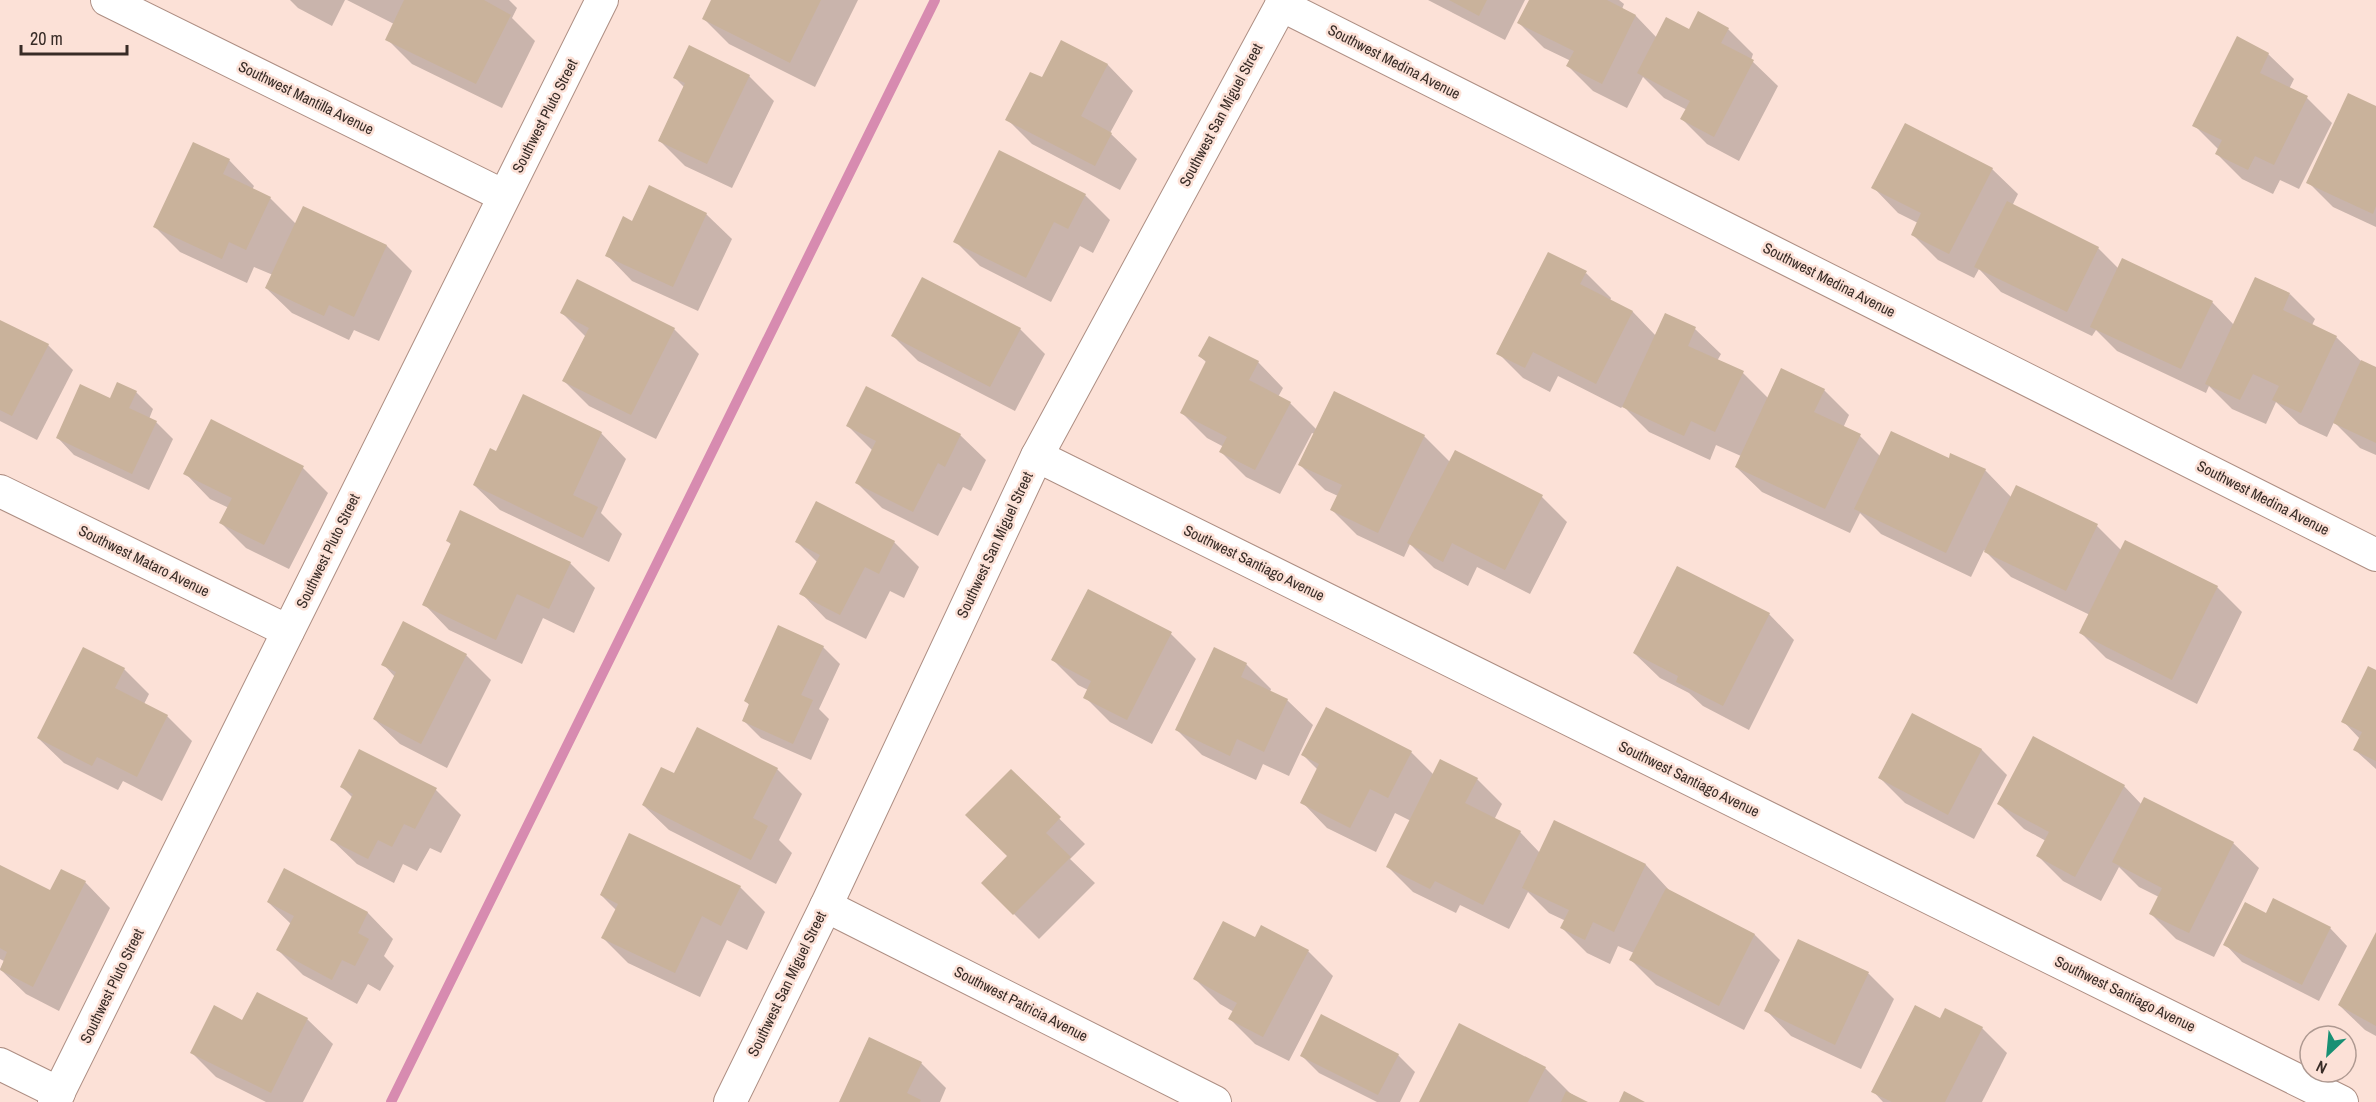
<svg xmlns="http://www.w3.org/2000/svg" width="2376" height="1102" font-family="'Archivo Narrow',sans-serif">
	<rect width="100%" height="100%" fill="#fce1d7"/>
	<g fill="#0003">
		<path d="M290,0H345L332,26L298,8Z"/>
		<path d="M347,0H509L517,8L512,18L535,41L502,108L412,64L387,39L394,24Z"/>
		<path d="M713,0H858L815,87L729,44L704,19Z"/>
		<path d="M1428,0H1525L1505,40Z"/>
		<path d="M1530,0H1619L1624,4L1622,9L1636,16L1657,38L1689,31L1728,29L1753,54L1751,60L1778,86L1739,161L1707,144L1682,119L1687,110L1664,98L1643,77L1627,108L1593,91L1568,66L1571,61L1544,48L1519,23Z"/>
		<path d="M1062,42L1108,65L1133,91L1110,133L1137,159L1120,190L1032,144L1007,119L1042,79Z"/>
		<path d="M2268,54L2294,79L2289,89L2307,98L2332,123L2299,189L2280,180L2273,194L2242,179L2217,154L2219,150L2194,125Z"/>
		<path d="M749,76L774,101L732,188L685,166L659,140L685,88L675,78Z"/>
		<path d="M2376,107V227L2333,207L2308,182Z"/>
		<path d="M1905,125L1992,169L2018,194L2012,206L2098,248L2119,269L2212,302L2234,325L2290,294L2315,319L2312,325L2336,337L2362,362L2376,369V455L2360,448L2334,422L2327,437L2299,424L2276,402L2266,424L2232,409L2209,386L2206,393L2117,351L2096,330L2092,336L2001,292L1979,269L1974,278L1938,260L1913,235L1918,223L1898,213L1873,187Z"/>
		<path d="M229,160L254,186L252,190L270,198L296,224L304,208L387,246L412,271L379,341L354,330L349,340L292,313L266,288L273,275L254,267L247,283L180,252L155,227Z"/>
		<path d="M1085,195L1110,220L1093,253L1080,246L1051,302L980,266L955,241Z"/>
		<path d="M706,214L732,239L698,311L632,281L607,255L633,223Z"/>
		<path d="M1586,273L1611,298L1610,301L1633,312L1656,336L1666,315L1695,329L1721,354L1717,361L1743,373L1768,398L1824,390L1849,415L1843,428L1860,436L1880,456L1949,460L1985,470L2012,498L2097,526L2122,551L2217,587L2242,612L2197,704L2106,658L2081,633L2090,615L2011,577L1984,550L1971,577L1881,534L1860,513L1850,533L1762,492L1736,467L1741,456L1716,445L1710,460L1649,432L1623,406L1621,408L1558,376L1550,392L1523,378L1498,353Z"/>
		<path d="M562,313L674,329L699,354L656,439L589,406L564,381L586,337Z"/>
		<path d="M0,321L48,345L73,370L37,440L0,421Z"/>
		<path d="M1020,329L1045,354L1015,411L918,361L893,336Z"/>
		<path d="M1200,356L1258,362L1283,388L1278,397L1290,403L1317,430L1424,436L1450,462L1542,497L1567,522L1530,594L1477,567L1468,586L1434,568L1410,544L1404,557L1357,535L1332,510L1338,496L1325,490L1300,465L1315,434L1312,433L1280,494L1246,477L1221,452L1224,447L1207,438L1182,413L1207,363Z"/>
		<path d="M867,388L960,435L986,460L971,491L963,487L938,536L882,508L857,483L873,451L848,426Z"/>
		<path d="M136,392L153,409L149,419L156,422L173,439L149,490L74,455L57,437L111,400Z"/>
		<path d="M601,433L626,459L601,513L622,534L609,562L500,510L474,485L497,453Z"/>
		<path d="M303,468L328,493L289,569L246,548L221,523L229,508L210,499L185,473Z"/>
		<path d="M447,541L570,563L595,588L574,633L543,618L522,664L449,630L424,604L452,545Z"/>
		<path d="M797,542H894L919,567L904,598L890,591L866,639L826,619L801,593L817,562Z"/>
		<path d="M1089,591L1171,634L1196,659L1152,744L1110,722L1085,697L1088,690L1078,685L1053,660Z"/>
		<path d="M1769,614L1794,640L1749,730L1703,706L1689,693L1660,678L1634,653Z"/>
		<path d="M823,647L840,664L819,709L829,719L811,760L761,738L744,721L750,706L746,701Z"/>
		<path d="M466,655L491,680L447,768L400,744L374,719L395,677L383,664Z"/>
		<path d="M1246,664L1271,689L1270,692L1287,700L1313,725L1289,776L1263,764L1256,780L1202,755L1177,730Z"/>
		<path d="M124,669L149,694L144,704L167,716L192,741L162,801L123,781L118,790L64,763L38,738Z"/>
		<path d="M2376,672V769L2355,750L2360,739L2343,721Z"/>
		<path d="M1913,715L1982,750L2007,775L1974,839L1905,803L1880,778Z"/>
		<path d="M1411,752L1434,775L1477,779L1502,804L1494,820L1520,832L1540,853L1646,865L1670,891L1755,935L1780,960L1744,1030L1656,985L1631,960L1634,953L1618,946L1610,964L1587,953L1562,928L1566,921L1549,913L1528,892L1509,929L1460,905L1456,913L1413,892L1388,867L1411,821L1395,813L1376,852L1327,828L1302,802L1318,770L1303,755Z"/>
		<path d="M777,769L802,794L779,840L792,853L776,884L669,830L643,805L674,775Z"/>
		<path d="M1011,771L1085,844L1070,859L1095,883L1039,939L983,883L1009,857Z"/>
		<path d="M2124,786L2142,805L2233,843L2259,868L2214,957L2176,939L2151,914L2159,897L2139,887L2119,867L2101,901L2063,881L2038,856L2046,841L2024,829L1999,804Z"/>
		<path d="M342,787L436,790L461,815L441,853L430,848L417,871L403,864L394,883L357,864L331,839L353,798Z"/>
		<path d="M0,867L51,892L85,882L110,908L59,1011L26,994L0,969L4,961L0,959Z"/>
		<path d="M285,870L368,913L393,939L384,956L394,966L380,991L368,984L357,1004L303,975L278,950L291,924L268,902Z"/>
		<path d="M740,887L765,912L747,950L727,940L700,997L628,963L603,938L616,910L601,895Z"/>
		<path d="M2266,915L2330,928L2347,946L2319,1001L2242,962L2225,944Z"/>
		<path d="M2376,935V1036L2365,1030L2339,1005Z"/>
		<path d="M1255,939L1308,951L1333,976L1289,1061L1255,1044L1230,1019L1234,1012L1220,1004L1195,979Z"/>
		<path d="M1799,941L1869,974L1894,999L1861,1069L1791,1036L1766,1010Z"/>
		<path d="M307,1019L333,1044L303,1102H266L216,1077L191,1052L243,1022Z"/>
		<path d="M1941,1020L1982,1028L2007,1053L1982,1102H1883L1873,1091Z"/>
		<path d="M1398,1055L1415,1072L1400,1102H1377L1319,1073L1302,1056Z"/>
		<path d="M921,1063L946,1088L940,1102H841Z"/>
		<path d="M1545,1068L1570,1093L1584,1102H1420Z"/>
	</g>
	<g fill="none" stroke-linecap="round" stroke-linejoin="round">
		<path stroke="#d78bb0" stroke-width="10" d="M391,1102L935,0"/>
	</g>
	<g fill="#c9b29b">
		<path d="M404,0H484L511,15L476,84L385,40Z"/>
		<path d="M711,0H821L790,63L702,19Z"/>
		<path d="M1449,0H1487L1479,16Z"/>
		<path d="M1529,0H1607L1636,15L1602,84L1566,66L1574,51L1517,23Z"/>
		<path d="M1698,11L1729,28L1721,43L1754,60L1714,137L1680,119L1690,101L1637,73L1666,17L1689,29Z"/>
		<path d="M2237,36L2269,53L2260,73L2308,96L2274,165L2255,156L2248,170L2215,154L2222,140L2192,126Z"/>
		<path d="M1061,40L1108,64L1081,116L1112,133L1095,166L1005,120L1030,72L1042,77Z"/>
		<path d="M689,45L750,75L707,164L658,141L685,83L673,78Z"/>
		<path d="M2348,93L2376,106V206L2373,214L2306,183Z"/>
		<path d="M1905,123L1993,168L1949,254L1911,235L1921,213L1871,188Z"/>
		<path d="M193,142L230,159L223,174L271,197L246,250L229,242L222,259L153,227Z"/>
		<path d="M999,150L1086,194L1068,229L1054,222L1026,278L953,242Z"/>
		<path d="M649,185L707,213L673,287L605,256L623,216L632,221Z"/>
		<path d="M2007,201L2099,247L2067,312L1974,267Z"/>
		<path d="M303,206L387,245L354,317L329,305L324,316L265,288Z"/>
		<path d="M1548,252L1587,271L1580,284L1633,311L1596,384L1533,352L1525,368L1496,354Z"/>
		<path d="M2122,258L2213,301L2181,369L2090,327Z"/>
		<path d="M922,277L1021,328L990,387L891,336Z"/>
		<path d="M2255,277L2290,293L2283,310L2337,336L2301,413L2272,400L2279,386L2253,374L2240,400L2205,384Z"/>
		<path d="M577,279L675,328L631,415L562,381L589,328L560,313Z"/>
		<path d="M1665,313L1696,327L1688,346L1744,371L1715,432L1691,421L1684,436L1622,407Z"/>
		<path d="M0,320L49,344L12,416L0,410Z"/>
		<path d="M1209,336L1259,361L1249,380L1291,402L1255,470L1219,452L1227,437L1180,413L1206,361L1198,356Z"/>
		<path d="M2361,360L2376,367V443L2333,423Z"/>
		<path d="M1781,368L1825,389L1814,412L1861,434L1825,509L1735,467Z"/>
		<path d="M117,382L137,391L129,408L157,421L132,474L56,438L80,384L110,398Z"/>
		<path d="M866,386L961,434L945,467L938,463L913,512L855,483L876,441L846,426Z"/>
		<path d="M1334,391L1425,435L1378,533L1330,510L1342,485L1298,465Z"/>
		<path d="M523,394L602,432L573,495L598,507L583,538L473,485L490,448L496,451Z"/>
		<path d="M211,419L304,466L264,545L219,523L232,498L183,474Z"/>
		<path d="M1891,431L1949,458L1950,453L1986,469L1946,553L1854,509Z"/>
		<path d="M1455,450L1543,495L1505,570L1452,543L1443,562L1407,543Z"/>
		<path d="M2016,485L2098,524L2066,591L1984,552Z"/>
		<path d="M816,501L895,541L879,574L865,567L840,615L799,594L820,555L795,542Z"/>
		<path d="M460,510L571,562L549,609L517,594L496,640L422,605L451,543L446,541Z"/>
		<path d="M2125,540L2218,586L2172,680L2079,633Z"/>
		<path d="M1677,566L1770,613L1723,706L1676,682L1678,676L1633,653Z"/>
		<path d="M1088,589L1172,632L1127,720L1083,698L1091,681L1051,660Z"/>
		<path d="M403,621L467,654L421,744L373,719L396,672L381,665Z"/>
		<path d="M778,625L824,646L801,695L813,700L793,744L742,721L749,704L744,701Z"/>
		<path d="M83,647L125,668L115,688L168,715L137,777L97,757L92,766L37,738Z"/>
		<path d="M1214,647L1247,663L1241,677L1288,699L1264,752L1237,739L1230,756L1175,730Z"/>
		<path d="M2368,666L2376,670V761L2353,750L2362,732L2341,722Z"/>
		<path d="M1326,707L1412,751L1388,798L1370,789L1350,828L1300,803L1319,764L1301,755Z"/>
		<path d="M1912,713L1982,749L1948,815L1878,778Z"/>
		<path d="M697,727L778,768L753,818L768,826L751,860L642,805L661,767L674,773Z"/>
		<path d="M2033,736L2125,785L2075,877L2036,856L2049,832L1997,804Z"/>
		<path d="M359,749L437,788L415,829L404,824L392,847L378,840L368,859L330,840L353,794L340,787Z"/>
		<path d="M1440,759L1478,778L1465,803L1521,831L1483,905L1435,881L1430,889L1386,867Z"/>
		<path d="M1011,769L1061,817L1046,833L1071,857L1013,915L981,883L1007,856L965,815Z"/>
		<path d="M2144,797L2234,842L2189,933L2149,914L2162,888L2112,862Z"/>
		<path d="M1554,820L1646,864L1614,932L1593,922L1585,940L1560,928L1569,910L1522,888Z"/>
		<path d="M629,833L741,886L721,926L702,916L675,973L601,938L618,904L600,895Z"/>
		<path d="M0,865L50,890L61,869L86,881L33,987L0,970L7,952L0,948Z"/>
		<path d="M284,868L368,912L358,933L369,939L355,966L342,960L332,980L276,950L294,916L267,902Z"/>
		<path d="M1666,888L1755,934L1719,1006L1629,960Z"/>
		<path d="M2273,898L2331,927L2302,985L2223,945L2245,902L2266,913Z"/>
		<path d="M1223,921L1255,937L1261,925L1309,950L1263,1037L1228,1019L1237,1003L1193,979Z"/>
		<path d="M2376,932V1026L2338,1005Z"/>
		<path d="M1798,939L1869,972L1835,1045L1764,1011Z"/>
		<path d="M257,992L308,1018L271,1093L190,1053L214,1005L242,1020Z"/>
		<path d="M1915,1005L1940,1018L1945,1008L1983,1027L1945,1102H1892L1871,1092Z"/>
		<path d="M1321,1014L1399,1054L1378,1095L1300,1056Z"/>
		<path d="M1459,1023L1546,1067L1528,1102H1419Z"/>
		<path d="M869,1037L922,1062L907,1093L921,1100L920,1102H839Z"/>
		<path d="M1566,1091L1588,1102H1561Z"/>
		<path d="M1624,1091L1645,1102H1619Z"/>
	</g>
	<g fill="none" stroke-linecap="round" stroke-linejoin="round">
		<g stroke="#ad8e83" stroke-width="34">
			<g id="minor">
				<path d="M107,0L504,196"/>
				<path d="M1281,5L2376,555"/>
				<path d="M1037,456L2342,1102"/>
				<path d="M0,491L288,631"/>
				<path d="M826,906L1215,1102"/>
				<path d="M0,1064L59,1093"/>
				<path d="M54,1102L602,0"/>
				<path d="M730,1102L826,906L1037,456L1284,0"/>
			</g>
		</g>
		<use href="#minor" stroke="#fff" stroke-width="32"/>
	</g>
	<g text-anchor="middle" stroke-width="5" stroke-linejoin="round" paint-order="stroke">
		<g font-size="15" fill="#382c27" stroke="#fce1d7">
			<text transform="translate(1394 62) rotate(27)" y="5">Southwest Medina Avenue</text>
			<text transform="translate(306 98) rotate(26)" y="5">Southwest Mantilla Avenue</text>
			<text transform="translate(1221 115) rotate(-62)" y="5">Southwest San Miguel Street</text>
			<text transform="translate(545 116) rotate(-63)" y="5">Southwest Pluto Street</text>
			<text transform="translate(1829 280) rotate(27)" y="5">Southwest Medina Avenue</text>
			<text transform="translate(2263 498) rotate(27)" y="5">Southwest Medina Avenue</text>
			<text transform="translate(995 545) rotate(-65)" y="5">Southwest San Miguel Street</text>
			<text transform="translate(328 551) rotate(-64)" y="5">Southwest Pluto Street</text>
			<text transform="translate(144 561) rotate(26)" y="5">Southwest Mataro Avenue</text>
			<text transform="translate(1254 563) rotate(26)" y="5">Southwest Santiago Avenue</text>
			<text transform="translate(1689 779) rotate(26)" y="5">Southwest Santiago Avenue</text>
			<text transform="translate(787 984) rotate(-64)" y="5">Southwest San Miguel Street</text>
			<text transform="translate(112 986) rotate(-64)" y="5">Southwest Pluto Street</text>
			<text transform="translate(2125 994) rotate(26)" y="5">Southwest Santiago Avenue</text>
			<text transform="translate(1021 1004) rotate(27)" y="5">Southwest Patricia Avenue</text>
		</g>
	</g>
	<g transform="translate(2328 1054) rotate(206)"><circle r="28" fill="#fce1d7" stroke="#ae9991" stroke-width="1.5"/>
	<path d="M0-4.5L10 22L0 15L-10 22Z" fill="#189074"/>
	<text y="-9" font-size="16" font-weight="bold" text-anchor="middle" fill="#382c27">N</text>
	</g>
	<path d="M21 45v9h106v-9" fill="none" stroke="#382c27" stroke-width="3"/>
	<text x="30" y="45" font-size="18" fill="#382c27" stroke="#fce1d7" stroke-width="4.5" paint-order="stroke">20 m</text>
</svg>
